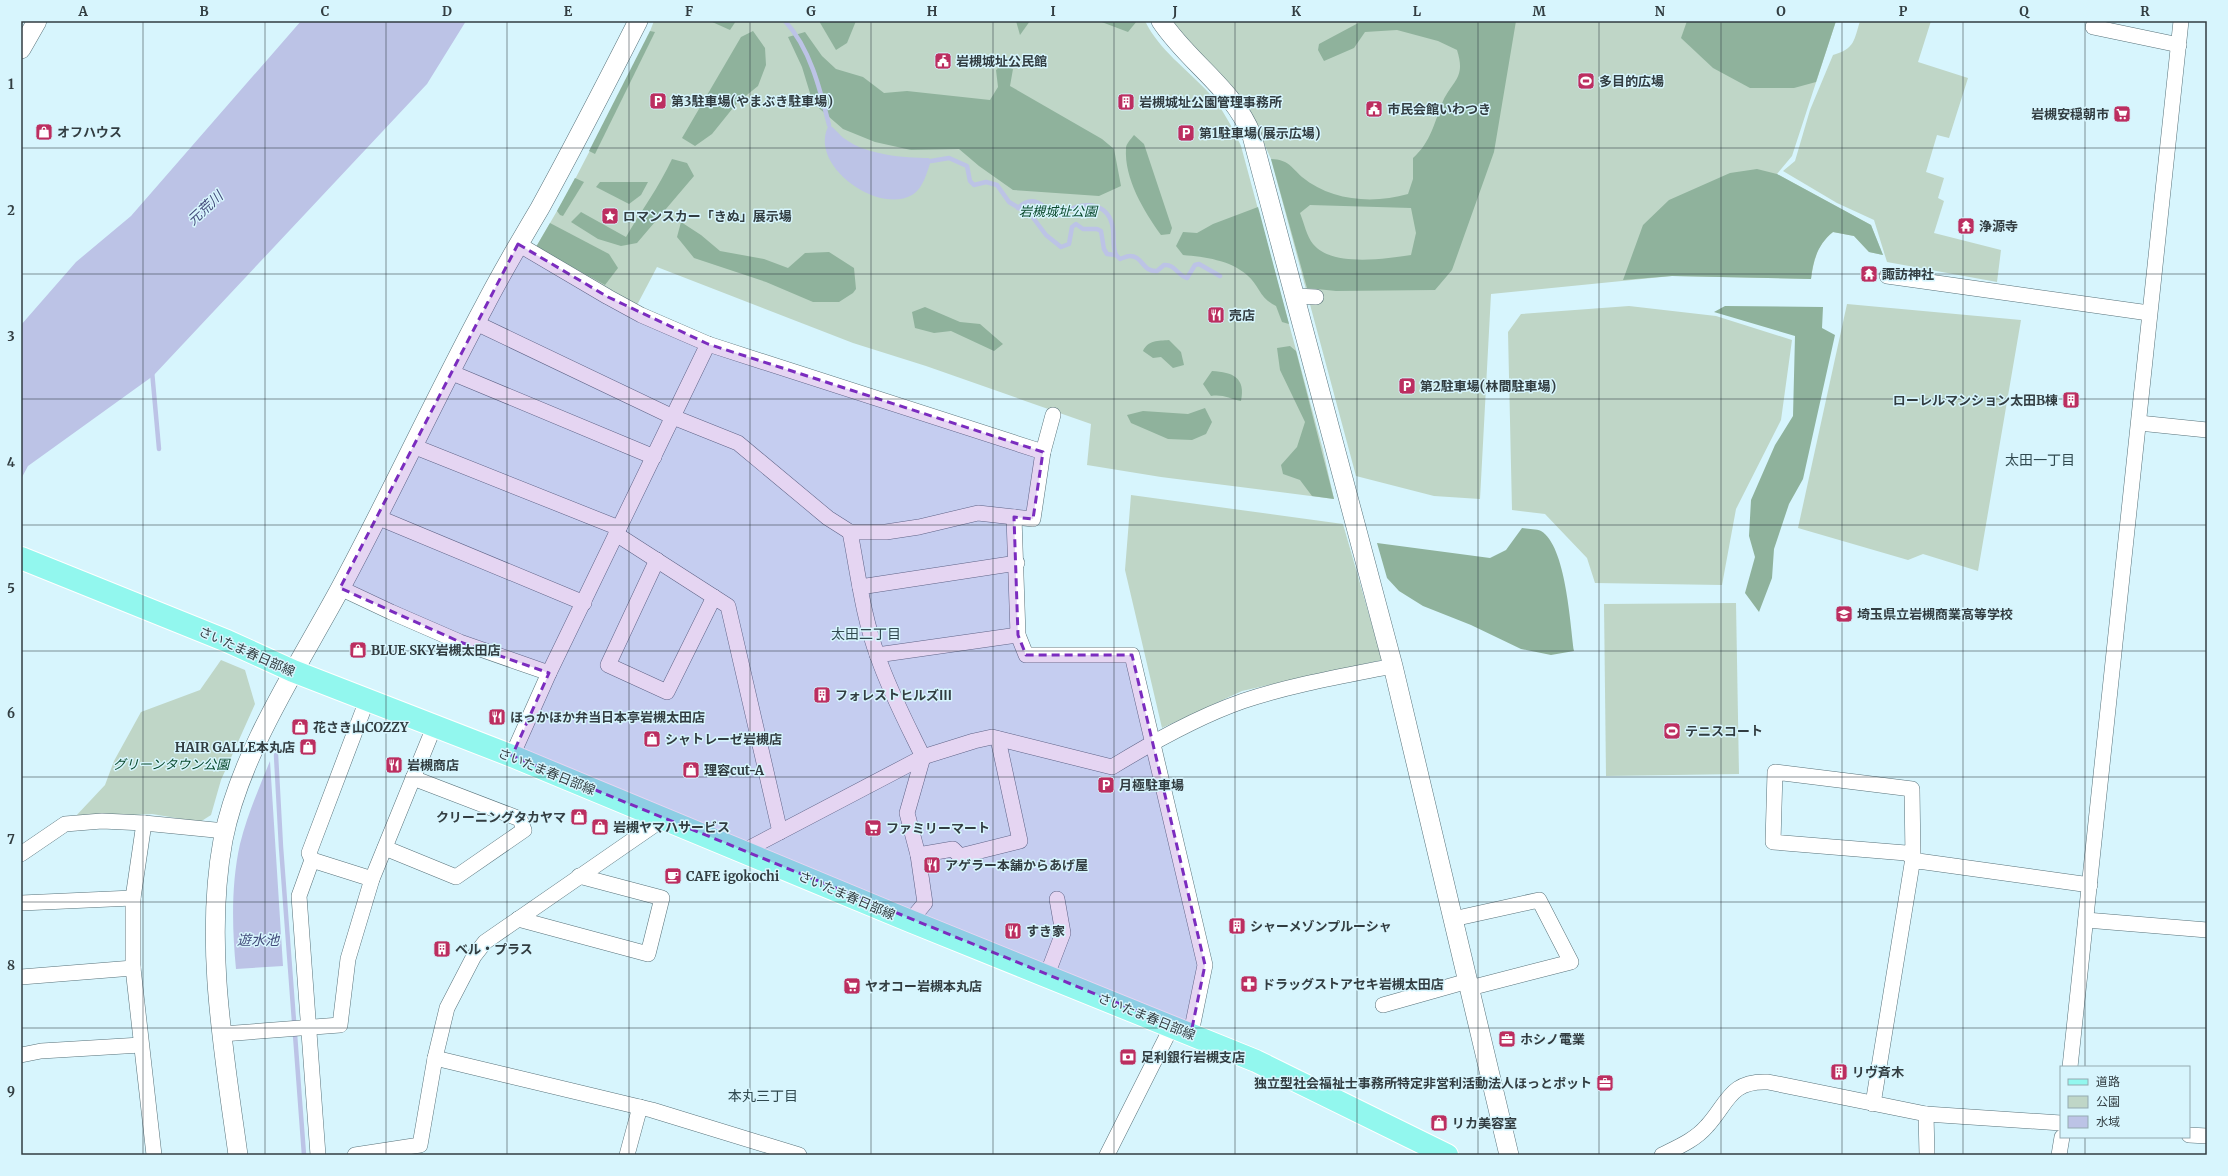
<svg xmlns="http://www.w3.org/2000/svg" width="2228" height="1176" font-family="Merriweather,'Noto Sans JP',serif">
	<rect width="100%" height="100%" fill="#d7f5fd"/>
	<g fill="#bfd6c7">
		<path d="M654,21H1145C1159,50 1187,69 1209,93C1222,108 1233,128 1241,146L1323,450L1334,499L1161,477L1087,465L1091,424L926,366L853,343L657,267L637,305L536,247L571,187L645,44Z"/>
		<path d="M1168,21H1836L1792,156L1777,174L1871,225L1883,255L1869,252L1854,236L1833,232C1817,245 1814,259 1811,279L1672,276L1491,294L1480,499L1434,496L1356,476L1271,159L1262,139Z"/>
		<path d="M1860,21H1931L1918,62L1968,78L1949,138L1937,135L1926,172L1944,178L1938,198L1944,201L1934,233L2001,250L1997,282L1887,262L1874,220L1837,203L1783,171L1795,161L1810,110L1833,55C1855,49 1854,40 1860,21Z"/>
		<path d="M1847,304L2021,320L1978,571L1923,554L1908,560L1798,528Z"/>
		<path d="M1629,306L1716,316L1792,340L1781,420L1736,509L1722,585L1595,583L1587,558L1545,514L1512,510L1508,332L1521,314Z"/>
		<path d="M1131,495L1343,524L1382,660L1242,691L1162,728L1125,570Z"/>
		<path d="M1736,603L1739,774L1606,776L1604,604Z"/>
		<path d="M221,660L245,670L255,704L221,780L211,815L200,822L152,814L74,818L105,785L114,761L141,712L200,690Z"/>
	</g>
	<g fill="#8fb29c" fill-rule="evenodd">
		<path d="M710,21H736L730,30Z"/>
		<path d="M819,21H856L847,43L836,50Z"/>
		<path d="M1016,21H1030L1020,35Z"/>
		<path d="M1099,21H1137L1128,32Z"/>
		<path d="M1362,21H1516L1494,152L1452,270L1435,290L1336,291L1307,288L1271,159C1289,160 1290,166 1302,177C1331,201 1373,204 1408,194L1413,179V158C1431,142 1434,123 1443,101C1453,80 1466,78 1457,50L1438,41L1397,30L1365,32L1354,48L1324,61L1318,50L1319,44ZM1310,205L1411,208L1416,233L1411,255C1384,259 1332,267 1313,244C1307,237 1304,223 1300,213Z"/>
		<path d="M1687,21H1836L1816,82L1794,88H1750L1713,68L1681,38Z"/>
		<path d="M650,31L655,32L595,154L589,151Z"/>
		<path d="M753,31L765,48L766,65L758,86L737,103L712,134L695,146L682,138L741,37Z"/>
		<path d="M805,32L822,56L836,69L863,77L884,93L907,91L990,100L998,87L996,70L1002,64L1013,69L1010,86L1102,139L1114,149L1121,186L1099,196L1013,190L979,166L959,149L911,150L875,142L843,129L813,103L802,67L788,37Z"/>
		<path d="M1134,135L1144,144L1172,228L1170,234L1161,235C1144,211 1124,179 1126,148C1126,144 1131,139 1134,135Z"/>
		<path d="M672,159L687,163L694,176L637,243L621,246L598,239L571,222L581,212L626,237C641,211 659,187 672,159Z"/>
		<path d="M1757,169L1777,174L1871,225L1883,255L1869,252L1854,236L1833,232C1818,244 1813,260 1811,279L1672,276L1623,280L1643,225L1669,200L1730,173Z"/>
		<path d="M575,178L584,182L563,216L560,215L557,211Z"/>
		<path d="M600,182H648L641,195L629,204L596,187Z"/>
		<path d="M1258,207L1260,214L1289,324L1282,322L1276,306C1259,298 1260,286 1247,275C1230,260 1205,257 1183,255L1176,246L1183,232L1197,233L1213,224Z"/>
		<path d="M681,222L701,235L720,251L764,259L788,268L805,253L829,252L854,268L856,289L853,293L839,302H813L766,282L694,258L677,237Z"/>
		<path d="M550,223L609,254L618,268L605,285L536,247Z"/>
		<path d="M1725,306L1823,307L1822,328L1835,335L1803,479L1789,504L1774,549L1772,578L1759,612L1745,593L1755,557L1749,536L1751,500L1775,445L1793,416L1795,336L1714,312Z"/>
		<path d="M925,307L960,322L980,324L1003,344L994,351L951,331L934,333L915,328L912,312Z"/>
		<path d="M1169,340L1181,352L1184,365L1173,368L1161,357L1153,358L1143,351C1148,340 1158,341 1169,340Z"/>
		<path d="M1290,346L1296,351L1334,499L1312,496L1300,480L1283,474L1281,465L1297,447L1305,422L1280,370L1277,348Z"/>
		<path d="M1212,371C1233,372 1246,378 1241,401C1230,399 1223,394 1211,396L1203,384Z"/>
		<path d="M1205,408L1212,422L1206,434L1192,440L1168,439L1131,423L1127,415L1143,411L1188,414Z"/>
		<path d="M1522,528C1527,529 1536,529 1541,531C1566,546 1570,623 1574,651L1551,655L1521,649L1471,625L1423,606L1399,591L1387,578L1377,543L1490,558L1506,550Z"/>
	</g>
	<g fill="#bcc3e6">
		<path d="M301,21H466L427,84L153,376L28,466L21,479V325L76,262L131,216Z"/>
		<path d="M829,125C836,129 839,135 845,139C867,155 904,158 929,158L931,161C927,172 923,189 912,195C877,215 807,164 829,125Z"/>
		<path d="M270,761L283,966L236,969C232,928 231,884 240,844C247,816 259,788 270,761Z"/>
	</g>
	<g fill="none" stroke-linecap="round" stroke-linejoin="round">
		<g stroke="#bcc3e6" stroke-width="4.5">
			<path d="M785,21C810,48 820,89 829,125"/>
			<path d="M931,161L949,158L967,166L970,181L974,185L986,182L997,185L1009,202L1031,215L1046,235L1061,247L1069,244L1072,227L1076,224L1083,229H1097L1101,231L1104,249L1107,254L1116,255L1120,259C1123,258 1127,256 1130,256C1143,256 1142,272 1157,271L1164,265C1175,264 1177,275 1187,278L1195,265L1199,264L1220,276"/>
			<path d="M1018,208C1032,195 1042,203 1053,215H1064C1077,201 1104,201 1111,221C1116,232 1111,244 1116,255"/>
			<path d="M152,371L159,449"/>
			<path d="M276,755L281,847L304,1155"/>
		</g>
		<g stroke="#58727a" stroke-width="16">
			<g id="minor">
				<path d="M2095,21L2093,27L2179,45"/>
				<path d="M518,244L608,297L641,315L708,344L1043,452"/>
				<path d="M1887,276L2149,313"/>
				<path d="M1295,296L1316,297"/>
				<path d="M476,323L673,417L738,443L828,518L850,532H886L919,527L978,513L1014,517"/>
				<path d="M450,372L654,457"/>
				<path d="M1053,415L1043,452L1033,519L1014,517L1018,635L1026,655H1132L1205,965L1191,1033"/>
				<path d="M2139,423L2207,430"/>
				<path d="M413,446L619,528"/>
				<path d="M377,517L584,603"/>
				<path d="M850,532C858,573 863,617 878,657C890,692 907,724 923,757L907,813L918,855L925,903L910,921"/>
				<path d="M616,534L728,606L780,832"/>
				<path d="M657,560L608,665L667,692L714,597"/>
				<path d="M860,587L1017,563"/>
				<path d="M340,588L391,612L460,642L549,673"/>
				<path d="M877,655L1018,635"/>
				<path d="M512,756L549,673L708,344"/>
				<path d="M144,823L133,898V968L154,1155"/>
				<path d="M385,848L456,877L524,830L520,819L413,778"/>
				<path d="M744,851L923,757L974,741L992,737L1112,767C1153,742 1197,717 1243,701C1291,685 1343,676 1393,666"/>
				<path d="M21,854L65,824L102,821L144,823L225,831"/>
				<path d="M918,855L953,849L960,856L1020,841L998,739"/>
				<path d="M312,860L372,879"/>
				<path d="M21,903L133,898"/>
				<path d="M518,919L648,954L662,898L579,876"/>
				<path d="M1453,919L1539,900L1571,962L1470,988"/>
				<path d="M2086,920L2207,930"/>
				<path d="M1047,975L1063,933L1057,899"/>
				<path d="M21,977L133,968"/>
				<path d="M1383,1005L1468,981"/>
				<path d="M222,1034L340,1025L348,959L372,879L434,727"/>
				<path d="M21,1055L41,1051L141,1045"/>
				<path d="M435,1058L652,1110L799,1155"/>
				<path d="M2070,1067C2108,718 2143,370 2181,21"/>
				<path d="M1873,1104L1913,858L1912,789L1775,772L1773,842L1906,853L1918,861L2090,885"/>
				<path d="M1926,1114L1927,1155"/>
				<path d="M2189,1135L2207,1136"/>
				<path d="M318,1155L299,896L312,860L309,853L367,700"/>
				<path d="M355,1155L420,1145L435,1058L447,1008L474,956L485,942L663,819"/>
				<path d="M627,1155L640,1107"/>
				<path d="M1107,1155L1172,1026"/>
				<path d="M1662,1155C1678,1147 1695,1140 1707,1126C1728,1103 1730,1080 1768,1082L1926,1114L2061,1123"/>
				<path d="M2059,1155L2062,1137"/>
			</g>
		</g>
		<g stroke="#58727a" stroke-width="20">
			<g id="tertiary">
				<path d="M1161,21C1188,62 1234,89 1252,136L1393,666L1509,1155"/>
				<path d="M21,49L37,21"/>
				<path d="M238,1155C224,1053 204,942 223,840C240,753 299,665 341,587C391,494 435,398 485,305C502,272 521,240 540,208C574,146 606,84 638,21"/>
			</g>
		</g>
		<g stroke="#fff" stroke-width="24">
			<path id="primary" d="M21,558L227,641L293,671L512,756L910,921L1256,1061L1447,1155"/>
		</g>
		<use href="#minor" stroke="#fff" stroke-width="15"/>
		<use href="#tertiary" stroke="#fff" stroke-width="19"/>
		<use href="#primary" stroke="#92f7ee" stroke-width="22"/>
	</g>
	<path fill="#7b2cbf" fill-opacity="0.2" stroke="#7b2cbf" stroke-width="3" stroke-dasharray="8 5" stroke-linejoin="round" d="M518,244L608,297L708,344L1043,452L1033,519L1014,517L1018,635L1026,655H1132L1205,965L1191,1033L512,756L549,673L460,642L340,588Z"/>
	<path fill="none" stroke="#323d41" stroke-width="1" stroke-opacity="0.55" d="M143,21V1155M265,21V1155M386,21V1155M507,21V1155M629,21V1155M750,21V1155M871,21V1155M993,21V1155M1114,21V1155M1235,21V1155M1357,21V1155M1478,21V1155M1599,21V1155M1721,21V1155M1842,21V1155M1963,21V1155M2085,21V1067M21,148H2207M21,274H2207M21,399H2207M21,525H2207M21,651H2207M21,777H2207M21,902H2207M21,1028H2207M2085,1137V1155"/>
	<defs>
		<g id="civic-square" transform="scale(0.9)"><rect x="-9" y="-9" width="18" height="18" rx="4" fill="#bc2e60" stroke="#d7f5fd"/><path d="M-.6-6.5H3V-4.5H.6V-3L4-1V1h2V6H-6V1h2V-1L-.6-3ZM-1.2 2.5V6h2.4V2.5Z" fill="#fff"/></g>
		<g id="stadium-square" transform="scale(0.9)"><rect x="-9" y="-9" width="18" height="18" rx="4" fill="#bc2e60" stroke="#d7f5fd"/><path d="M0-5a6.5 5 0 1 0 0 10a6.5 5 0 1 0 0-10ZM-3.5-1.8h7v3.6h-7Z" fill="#fff"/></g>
		<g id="parking-square" transform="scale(0.9)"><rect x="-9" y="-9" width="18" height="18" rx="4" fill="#bc2e60" stroke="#d7f5fd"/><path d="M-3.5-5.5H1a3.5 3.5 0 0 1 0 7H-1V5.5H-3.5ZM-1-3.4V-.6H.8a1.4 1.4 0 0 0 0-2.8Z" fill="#fff"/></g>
		<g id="building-square" transform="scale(0.9)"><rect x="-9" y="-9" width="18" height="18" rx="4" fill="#bc2e60" stroke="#d7f5fd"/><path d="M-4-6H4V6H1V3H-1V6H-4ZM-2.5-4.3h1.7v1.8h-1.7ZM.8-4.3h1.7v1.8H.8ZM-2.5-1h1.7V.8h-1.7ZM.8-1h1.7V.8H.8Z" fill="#fff"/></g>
		<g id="supermarket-square" transform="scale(0.9)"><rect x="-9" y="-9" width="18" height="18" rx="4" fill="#bc2e60" stroke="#d7f5fd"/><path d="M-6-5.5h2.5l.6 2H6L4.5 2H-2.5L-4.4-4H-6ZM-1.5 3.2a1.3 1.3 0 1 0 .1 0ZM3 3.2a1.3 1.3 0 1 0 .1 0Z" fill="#fff"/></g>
		<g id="shop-square" transform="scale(0.9)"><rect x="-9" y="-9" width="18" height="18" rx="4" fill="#bc2e60" stroke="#d7f5fd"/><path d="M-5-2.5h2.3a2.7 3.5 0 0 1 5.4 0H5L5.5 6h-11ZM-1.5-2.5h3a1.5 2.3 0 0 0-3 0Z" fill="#fff"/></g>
		<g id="sight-square" transform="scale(0.9)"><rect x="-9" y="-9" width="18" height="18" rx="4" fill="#bc2e60" stroke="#d7f5fd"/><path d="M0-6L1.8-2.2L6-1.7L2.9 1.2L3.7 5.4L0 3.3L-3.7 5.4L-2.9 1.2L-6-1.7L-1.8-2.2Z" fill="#fff"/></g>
		<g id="temple-square" transform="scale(0.9)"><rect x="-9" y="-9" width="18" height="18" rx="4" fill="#bc2e60" stroke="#d7f5fd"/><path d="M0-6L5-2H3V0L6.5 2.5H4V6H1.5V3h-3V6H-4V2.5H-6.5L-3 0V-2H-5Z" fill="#fff"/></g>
		<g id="restaurant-square" transform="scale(0.9)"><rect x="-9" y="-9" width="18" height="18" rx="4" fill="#bc2e60" stroke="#d7f5fd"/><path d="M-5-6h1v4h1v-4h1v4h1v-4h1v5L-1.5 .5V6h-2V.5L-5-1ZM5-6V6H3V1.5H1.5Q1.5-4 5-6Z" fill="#fff"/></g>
		<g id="school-square" transform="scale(0.9)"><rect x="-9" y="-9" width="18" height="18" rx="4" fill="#bc2e60" stroke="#d7f5fd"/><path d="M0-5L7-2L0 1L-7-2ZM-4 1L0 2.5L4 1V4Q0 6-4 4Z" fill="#fff"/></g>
		<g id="cafe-square" transform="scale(0.9)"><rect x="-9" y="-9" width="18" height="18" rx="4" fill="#bc2e60" stroke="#d7f5fd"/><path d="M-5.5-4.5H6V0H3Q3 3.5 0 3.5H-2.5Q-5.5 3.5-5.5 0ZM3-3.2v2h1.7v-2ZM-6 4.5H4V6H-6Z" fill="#fff"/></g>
		<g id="pharmacy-square" transform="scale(0.9)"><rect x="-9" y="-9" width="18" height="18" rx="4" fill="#bc2e60" stroke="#d7f5fd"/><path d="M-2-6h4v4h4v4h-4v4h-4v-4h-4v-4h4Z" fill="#fff"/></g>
		<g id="office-square" transform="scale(0.9)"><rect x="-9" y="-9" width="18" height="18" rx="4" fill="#bc2e60" stroke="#d7f5fd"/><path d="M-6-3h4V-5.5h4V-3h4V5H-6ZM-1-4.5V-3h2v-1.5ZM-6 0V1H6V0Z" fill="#fff"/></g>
		<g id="bank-square" transform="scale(0.9)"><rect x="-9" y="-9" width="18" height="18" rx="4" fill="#bc2e60" stroke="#d7f5fd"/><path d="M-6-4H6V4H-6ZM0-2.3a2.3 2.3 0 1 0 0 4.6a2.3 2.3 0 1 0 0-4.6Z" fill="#fff"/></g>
	</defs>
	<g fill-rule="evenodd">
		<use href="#civic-square" x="943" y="61"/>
		<use href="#stadium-square" x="1586" y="81"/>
		<use href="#parking-square" x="658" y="101"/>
		<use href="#building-square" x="1126" y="102"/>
		<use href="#civic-square" x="1374" y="109"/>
		<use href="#supermarket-square" x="2122" y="114"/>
		<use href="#shop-square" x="44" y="132"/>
		<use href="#parking-square" x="1186" y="133"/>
		<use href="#sight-square" x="610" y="216"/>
		<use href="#temple-square" x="1966" y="226"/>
		<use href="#temple-square" x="1869" y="274"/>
		<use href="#restaurant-square" x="1216" y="315"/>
		<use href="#parking-square" x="1407" y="386"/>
		<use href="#building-square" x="2071" y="400"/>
		<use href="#school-square" x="1844" y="614"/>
		<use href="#shop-square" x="358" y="650"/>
		<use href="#building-square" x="822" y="695"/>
		<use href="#restaurant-square" x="497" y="717"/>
		<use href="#shop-square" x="300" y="727"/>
		<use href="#stadium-square" x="1672" y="731"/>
		<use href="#shop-square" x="652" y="739"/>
		<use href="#shop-square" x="308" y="747"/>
		<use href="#restaurant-square" x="394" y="765"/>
		<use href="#shop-square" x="691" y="770"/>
		<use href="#parking-square" x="1106" y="785"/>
		<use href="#shop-square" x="579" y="817"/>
		<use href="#shop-square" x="600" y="827"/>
		<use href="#supermarket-square" x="873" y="828"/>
		<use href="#restaurant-square" x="932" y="865"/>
		<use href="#cafe-square" x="673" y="876"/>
		<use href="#building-square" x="1237" y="926"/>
		<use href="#restaurant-square" x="1013" y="931"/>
		<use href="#building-square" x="442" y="949"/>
		<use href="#pharmacy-square" x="1249" y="984"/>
		<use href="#supermarket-square" x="852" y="986"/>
		<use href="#office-square" x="1507" y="1039"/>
		<use href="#bank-square" x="1128" y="1057"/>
		<use href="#building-square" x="1839" y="1072"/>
		<use href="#office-square" x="1605" y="1083"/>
		<use href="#shop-square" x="1439" y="1123"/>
	</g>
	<g text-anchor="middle" stroke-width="3" stroke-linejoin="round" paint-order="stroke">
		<g font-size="13" font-weight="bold" fill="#323d41" stroke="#d7f5fd" text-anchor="start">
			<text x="956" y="66">岩槻城址公民館</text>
			<text x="1599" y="86">多目的広場</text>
			<text x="671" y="106">第3駐車場(やまぶき駐車場)</text>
			<text x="1139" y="107">岩槻城址公園管理事務所</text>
			<text x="1387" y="114">市民会館いわつき</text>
			<text x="2109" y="119" text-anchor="end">岩槻安穏朝市</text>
			<text x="57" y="137">オフハウス</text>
			<text x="1199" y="138">第1駐車場(展示広場)</text>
			<text x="623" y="221">ロマンスカー「きぬ」展示場</text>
			<text x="1979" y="231">浄源寺</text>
			<text x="1882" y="279">諏訪神社</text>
			<text x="1229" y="320">売店</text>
			<text x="1420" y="391">第2駐車場(林間駐車場)</text>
			<text x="2058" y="405" text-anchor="end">ローレルマンション太田B棟</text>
			<text x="1857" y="619">埼玉県立岩槻商業高等学校</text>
			<text x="371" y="655">BLUE SKY岩槻太田店</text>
			<text x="835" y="700">フォレストヒルズⅢ</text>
			<text x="510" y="722">ほっかほか弁当日本亭岩槻太田店</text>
			<text x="313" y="732">花さき山COZZY</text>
			<text x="1685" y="736">テニスコート</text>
			<text x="665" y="744">シャトレーゼ岩槻店</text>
			<text x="295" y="752" text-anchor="end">HAIR GALLE本丸店</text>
			<text x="407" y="770">岩槻商店</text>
			<text x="704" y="775">理容cut-A</text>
			<text x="1119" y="790">月極駐車場</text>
			<text x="566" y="822" text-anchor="end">クリーニングタカヤマ</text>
			<text x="613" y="832">岩槻ヤマハサービス</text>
			<text x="886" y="833">ファミリーマート</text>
			<text x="945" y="870">アゲラー本舗からあげ屋</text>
			<text x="686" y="881">CAFE igokochi</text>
			<text x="1250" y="931">シャーメゾンプルーシャ</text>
			<text x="1026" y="936">すき家</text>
			<text x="455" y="954">ベル・プラス</text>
			<text x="1262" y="989">ドラッグストアセキ岩槻太田店</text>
			<text x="865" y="991">ヤオコー岩槻本丸店</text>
			<text x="1520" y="1044">ホシノ電業</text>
			<text x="1141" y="1062">足利銀行岩槻支店</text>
			<text x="1852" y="1077">リヴ斉木</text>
			<text x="1592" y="1088" text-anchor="end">独立型社会福祉士事務所特定非営利活動法人ほっとポット</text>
			<text x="1452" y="1128">リカ美容室</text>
		</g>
		<g font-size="13" font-style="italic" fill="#08482b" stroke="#d7f5fd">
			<text x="1058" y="216">岩槻城址公園</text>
			<text x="171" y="769">グリーンタウン公園</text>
		</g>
		<g font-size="13" fill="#323d41" stroke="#d7f5fd">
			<text transform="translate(247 651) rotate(24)" y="5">さいたま春日部線</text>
			<text transform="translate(547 771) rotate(22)" y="5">さいたま春日部線</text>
			<text transform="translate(847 895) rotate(23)" y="5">さいたま春日部線</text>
			<text transform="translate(1147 1016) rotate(22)" y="5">さいたま春日部線</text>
		</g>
		<g font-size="14" font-style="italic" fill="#444c7b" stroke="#d7f5fd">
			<text transform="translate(205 208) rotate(-43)" y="5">元荒川</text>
			<text x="258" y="945">遊水池</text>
		</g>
		<g font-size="14" fill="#314a50" stroke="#d7f5fd">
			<text x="2040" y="465">太田一丁目</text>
			<text x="866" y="639">太田二丁目</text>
			<text x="763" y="1101">本丸三丁目</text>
		</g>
	</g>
	<rect width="2228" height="1176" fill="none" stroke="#d7f5fd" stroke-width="44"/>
	<rect x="2060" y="1066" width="130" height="72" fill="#d7f5fd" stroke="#95abb2"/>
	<rect x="2068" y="1079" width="20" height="6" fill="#92f7ee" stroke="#95abb2"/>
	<text x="2096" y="1086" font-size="12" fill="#323d41">道路</text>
	<rect x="2068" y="1096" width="20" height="12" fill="#bfd6c7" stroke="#95abb2"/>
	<text x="2096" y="1106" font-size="12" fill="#323d41">公園</text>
	<rect x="2068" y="1116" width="20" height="12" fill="#bcc3e6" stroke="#95abb2"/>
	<text x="2096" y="1126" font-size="12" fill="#323d41">水域</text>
	<rect x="22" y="22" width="2184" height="1132" fill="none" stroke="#323d41" stroke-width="1.5"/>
	<g font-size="13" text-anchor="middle" font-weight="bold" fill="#323d41">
		<text x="83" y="16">A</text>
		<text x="204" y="16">B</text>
		<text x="325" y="16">C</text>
		<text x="447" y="16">D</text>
		<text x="568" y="16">E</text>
		<text x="689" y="16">F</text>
		<text x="811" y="16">G</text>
		<text x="932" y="16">H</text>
		<text x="1053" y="16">I</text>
		<text x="1175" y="16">J</text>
		<text x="1296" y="16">K</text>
		<text x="1417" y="16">L</text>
		<text x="1539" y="16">M</text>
		<text x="1660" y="16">N</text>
		<text x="1781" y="16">O</text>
		<text x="1903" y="16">P</text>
		<text x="2024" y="16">Q</text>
		<text x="2145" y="16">R</text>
		<text x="11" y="89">1</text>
		<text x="11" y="215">2</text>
		<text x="11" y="341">3</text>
		<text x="11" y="467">4</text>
		<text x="11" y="593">5</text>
		<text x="11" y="718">6</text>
		<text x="11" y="844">7</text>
		<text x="11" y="970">8</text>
		<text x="11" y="1096">9</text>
	</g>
</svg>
